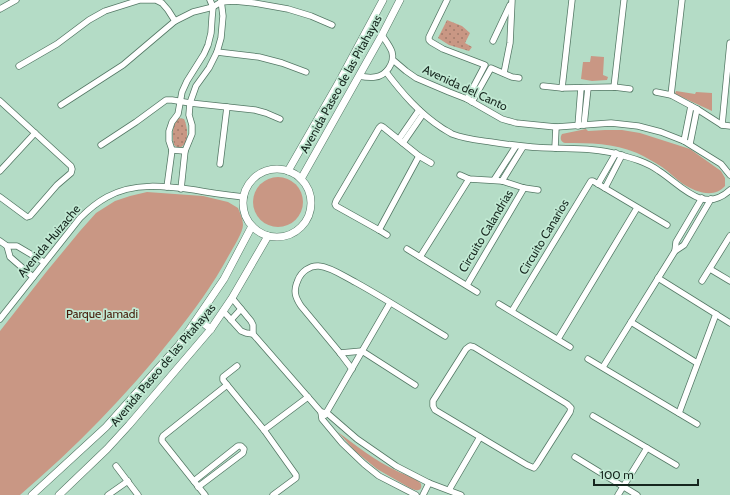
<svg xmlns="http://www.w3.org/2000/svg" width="730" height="495" font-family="Cabin,sans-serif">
	<defs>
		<pattern id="grass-dots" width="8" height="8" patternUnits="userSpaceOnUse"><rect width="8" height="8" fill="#c99784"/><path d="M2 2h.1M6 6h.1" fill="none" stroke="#a27b6b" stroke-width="1.8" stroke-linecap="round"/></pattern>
	</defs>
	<rect width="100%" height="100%" fill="#b4dcc6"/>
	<g fill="url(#grass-dots)">
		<path d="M447,20L462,26L470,33L465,43L472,47L469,51L449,45L438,38Z"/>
		<path d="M179,118L184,119C188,127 190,146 178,148L174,145C172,136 172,124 179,118Z"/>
	</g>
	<g fill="#c99784">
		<path d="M591,56L604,57L603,75L608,77L607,80L592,81L581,79L583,62H590Z"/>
		<path d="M676,91L695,94L696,92L712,93V111L675,94Z"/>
		<path d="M586,129L588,131L605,130H622L640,133L690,149L721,171L725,178V186C714,199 696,192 683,184C676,179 669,172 662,167C654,162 646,157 637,153C613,143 590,143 565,143C560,142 560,137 562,134Z"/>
		<circle cx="278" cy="202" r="25"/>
		<path d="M147,192L203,196L228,202L238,208C240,213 243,219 243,225C243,232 233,248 229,255C213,285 193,312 172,338C127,395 75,448 20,495H0V331L47,271L80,231L96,213L115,201L130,196Z"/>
		<path d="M338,432C356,446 376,461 397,471C402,474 419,479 421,484C423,493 414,490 410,488L377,469L355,451Z"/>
	</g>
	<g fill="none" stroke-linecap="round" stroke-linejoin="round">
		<g stroke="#547865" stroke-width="7">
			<g id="minor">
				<path d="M447,0L429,37V40L431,42L443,49L485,65L467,99"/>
				<path d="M0,9L16,0"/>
				<path d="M493,41L510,5"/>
				<path d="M217,52L259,57L282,63L306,72"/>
				<path d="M393,60L406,71L416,78L449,92L467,99L502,119L516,123L556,127L611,123L638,126L661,132L684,141L721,164L730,175"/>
				<path d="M19,66L57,44L89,20L105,11L140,0H156L162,3L168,10L175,21"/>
				<path d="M386,72C402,93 419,113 442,128C445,130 449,132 452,134C465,139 477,140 491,142C511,145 531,148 551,148C573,149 596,148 617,154C632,158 647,162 659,171C681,185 703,215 730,190"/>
				<path d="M504,73L510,43L512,0"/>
				<path d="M359,76C364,77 370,78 375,77C386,76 395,63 392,52C390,46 385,40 382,35"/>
				<path d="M543,86L562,88L614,87L630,89"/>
				<path d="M614,87L624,0"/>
				<path d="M562,88L572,0"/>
				<path d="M656,92L671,95L697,109L722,125L730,126"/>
				<path d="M671,95L682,0"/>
				<path d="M0,101L71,166L72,169L71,173L57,185L30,216L27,217L0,197"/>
				<path d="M472,102L491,68L512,77L519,78"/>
				<path d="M61,105L123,65L175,21L193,12L213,7L221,2L234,1L254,3L288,9L311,16L332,25"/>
				<path d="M584,125L588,88"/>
				<path d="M722,125L730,43"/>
				<path d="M578,126L581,88"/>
				<path d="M399,139L419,110"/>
				<path d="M684,141L691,106"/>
				<path d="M403,143L423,114"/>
				<path d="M690,144L697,109"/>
				<path d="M101,145L136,122L166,100H172L190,103L255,110L266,113L280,119"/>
				<path d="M555,148L556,127"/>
				<path d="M172,150L185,151"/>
				<path d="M220,164L227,107"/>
				<path d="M0,171L35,133"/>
				<path d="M460,175L469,179L502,181L524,188L538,190"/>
				<path d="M494,180L516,146"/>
				<path d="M502,181L523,147"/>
				<path d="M598,184L616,153"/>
				<path d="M167,187L172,150L169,141V131L172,122L178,114L182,92L187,81L204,54L208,45L211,33L212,18L213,7L210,0"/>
				<path d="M605,188L622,155"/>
				<path d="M181,189L185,151L192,134V125L189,115L190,103L196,86L209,68L217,52L221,38L223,16L221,0"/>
				<path d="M379,230L419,156"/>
				<path d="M387,235L379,230L336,206L335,204L336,201L379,128L381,126L383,127L419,156L431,163"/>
				<path d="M0,241L7,246H17L44,262"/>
				<path d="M7,246L10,257L33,277"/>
				<path d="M407,249L477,292"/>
				<path d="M675,251L676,242L702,198"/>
				<path d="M420,257L469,179"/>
				<path d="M710,269L730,281"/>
				<path d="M658,278L730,323"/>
				<path d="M702,281L730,236"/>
				<path d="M467,285L524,188"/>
				<path d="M232,298L251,321L253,325V334L321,412L322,419L342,443L364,464L379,476L416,495"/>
				<path d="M499,304L570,347"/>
				<path d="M223,311L241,331L246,333L253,334"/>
				<path d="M512,311L591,181H593L667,225"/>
				<path d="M0,319L80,218C88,210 96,203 107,197C134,182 165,186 195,190C211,193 227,195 244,197"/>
				<path d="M231,320L241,309"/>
				<path d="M631,322L697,363"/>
				<path d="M558,339L637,208"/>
				<path d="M470,346L474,347L567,404L571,408L570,412L537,464L534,468L527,465L435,410L433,406V401L466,349Z"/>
				<path d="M340,353L362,351L415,385"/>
				<path d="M588,359L697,424"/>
				<path d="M237,366L223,377V380L264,430L296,475V478L273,495"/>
				<path d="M603,367L675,251L684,245L711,199"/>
				<path d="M352,369L340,353L301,306C295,297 293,291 298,280C301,272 310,265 319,266C331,267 345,277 355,282C386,299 415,318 445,336"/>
				<path d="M321,412L327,413L357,439L396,466L429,483L461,495"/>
				<path d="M679,413L716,314"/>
				<path d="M325,415L390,303"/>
				<path d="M593,416L676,465"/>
				<path d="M264,430L308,397"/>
				<path d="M575,457L637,495"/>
				<path d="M116,466L138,495"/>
				<path d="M194,481L238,446H241L244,449L243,453L198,487"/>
				<path d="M449,490L480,437"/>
				<path d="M108,495L128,481"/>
				<path d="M205,495L162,441V438L163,436L227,385"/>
				<path d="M423,495L429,483"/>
				<path d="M618,495L647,448"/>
			</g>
		</g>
		<g stroke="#547865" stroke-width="8">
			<g id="tertiary">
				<circle cx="277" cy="203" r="34"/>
				<path d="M288,171L339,82L383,0"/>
				<path d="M301,179L382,35L400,0"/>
				<path d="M198,319L211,329"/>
				<path d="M32,495L106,427L179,345L224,279L252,226"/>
				<path d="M59,495L107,449L129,425L211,329L232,298L268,236"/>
			</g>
		</g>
		<use href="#minor" stroke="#fff" stroke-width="5.5"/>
		<use href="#tertiary" stroke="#fff" stroke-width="7"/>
	</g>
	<g text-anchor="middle" stroke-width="3.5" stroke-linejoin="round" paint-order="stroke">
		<g font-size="12" fill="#16261e" stroke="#c1e9d3">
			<text transform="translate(341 84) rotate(-61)" y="4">Avenida Paseo de las Pitahayas</text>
			<text transform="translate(465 88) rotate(25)" y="4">Avenida del Canto</text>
			<text transform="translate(486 231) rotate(-59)" y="4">Circuito Calandrias</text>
			<text transform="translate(544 237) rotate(-59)" y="4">Circuito Canarios</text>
			<text transform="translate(49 241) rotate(-50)" y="4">Avenida Huizache</text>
			<text transform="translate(163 365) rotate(-50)" y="4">Avenida Paseo de las Pitahayas</text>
		</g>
		<g font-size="12" fill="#451a08" stroke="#c1e9d3">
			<text x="102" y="318">Parque Jamadi</text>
		</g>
	</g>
	<path d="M594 479v6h104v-6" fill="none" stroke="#16261e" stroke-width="2"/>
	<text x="600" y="479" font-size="12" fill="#16261e" stroke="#c1e9d3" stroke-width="3" paint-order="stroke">100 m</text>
</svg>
